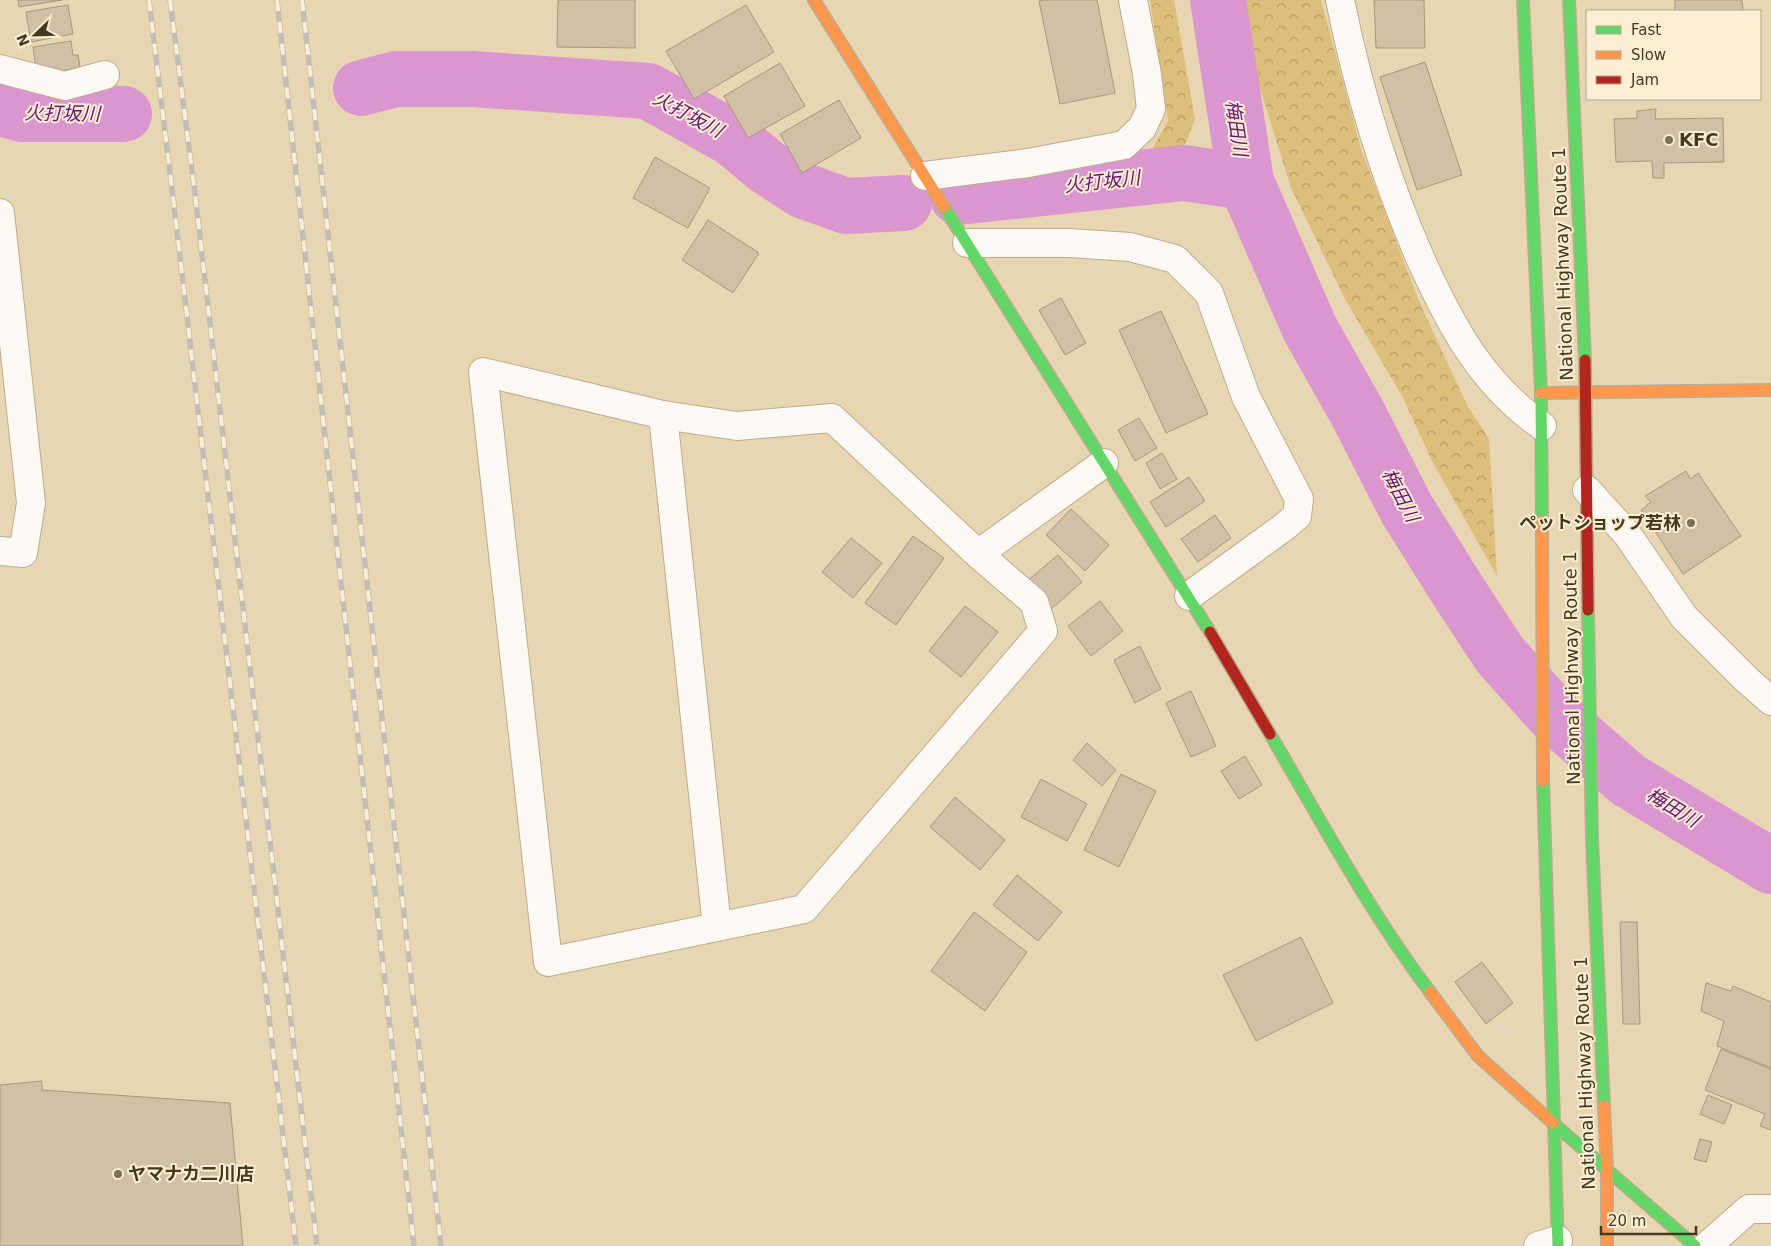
<svg xmlns="http://www.w3.org/2000/svg" width="1771" height="1246" font-family="'DejaVu Sans','Noto Sans JP',sans-serif">
	<defs>
		<pattern id="forest-crowns" width="20" height="18" patternUnits="userSpaceOnUse" patternTransform="scale(1.25)"><rect width="20" height="18" fill="#debe7b"/><path d="M2 6a3 3 0 1 1 6 0M12 15a3 3 0 1 1 6 0" fill="none" stroke="#b69b64"/></pattern>
	</defs>
	<rect width="100%" height="100%" fill="#e8d6b3"/>
	<g fill="url(#forest-crowns)">
		<path d="M1150,0H1174L1195,119L1179,160L1147,158L1168,121Z"/>
		<path d="M1240,0H1321L1361,149L1418,299L1467,405L1489,439L1497,576L1433,463L1402,396L1345,299L1291,188L1247,46Z"/>
	</g>
	<g fill="none" stroke-linecap="round" stroke-linejoin="round">
		<g stroke="#db96d0" stroke-width="56">
			<path d="M1218,0L1246,182L1310,329L1358,414L1406,508L1460,594L1500,655L1555,716L1628,780L1771,866"/>
			<path d="M361,88L396,79H471L648,91L732,138L767,167L804,191L846,206L904,203"/>
			<path d="M0,108L22,114H124"/>
			<path d="M958,197L1184,173L1246,182"/>
		</g>
	</g>
	<g fill="#d2c0a6" stroke="#a8977e">
		<path d="M18,0H62L19,7Z"/>
		<path d="M558,0H635V48L557,47Z"/>
		<path d="M1043,0H1097L1115,93L1060,104L1039,1Z"/>
		<path d="M1374,0H1424L1425,48H1376Z"/>
		<path d="M1675,0H1742L1743,11H1675Z"/>
		<path d="M68,5L73,34L31,42L26,12Z"/>
		<path d="M746,5L774,52L694,99L666,51Z"/>
		<path d="M71,41L73,55H78L80,67L37,76L33,47Z"/>
		<path d="M1425,62L1462,175L1417,190L1380,77Z"/>
		<path d="M780,63L805,106L748,138L724,96Z"/>
		<path d="M839,100L861,138L802,173L780,134Z"/>
		<path d="M1656,109L1655,119L1723,118L1724,162L1664,163V178H1653L1652,161L1616,162L1614,119L1637,118V111Z"/>
		<path d="M655,157L710,188L688,228L633,198Z"/>
		<path d="M708,220L759,253L733,293L682,260Z"/>
		<path d="M1061,298L1086,343L1065,355L1039,310Z"/>
		<path d="M1161,311L1208,414L1166,433L1119,330Z"/>
		<path d="M1139,418L1157,448L1135,461L1118,430Z"/>
		<path d="M1162,453L1177,479L1160,489L1146,463Z"/>
		<path d="M1686,471L1690,479L1698,473L1741,536L1683,574L1641,510L1651,502L1645,496Z"/>
		<path d="M1189,477L1205,501L1166,527L1150,502Z"/>
		<path d="M1071,509L1109,545L1085,571L1046,535Z"/>
		<path d="M1215,515L1231,538L1198,562L1181,539Z"/>
		<path d="M913,536L944,558L896,625L865,603Z"/>
		<path d="M851,538L882,563L853,598L822,572Z"/>
		<path d="M1058,555L1082,582L1049,611L1025,583Z"/>
		<path d="M1100,601L1123,631L1091,656L1068,626Z"/>
		<path d="M965,606L998,632L961,677L929,651Z"/>
		<path d="M1140,646L1161,689L1135,703L1114,660Z"/>
		<path d="M1191,691L1216,746L1191,757L1166,703Z"/>
		<path d="M1087,743L1116,770L1102,786L1073,760Z"/>
		<path d="M1245,756L1262,785L1239,799L1221,771Z"/>
		<path d="M1121,774L1156,791L1119,867L1084,850Z"/>
		<path d="M1041,779L1087,804L1067,841L1021,817Z"/>
		<path d="M955,797L1005,840L980,870L930,827Z"/>
		<path d="M1017,875L1062,912L1038,941L993,905Z"/>
		<path d="M974,912L1027,952L985,1011L931,971Z"/>
		<path d="M1620,922H1637L1640,1024H1623Z"/>
		<path d="M1301,937L1333,1003L1256,1041L1223,975Z"/>
		<path d="M1482,962L1513,1003L1486,1024L1455,982Z"/>
		<path d="M1706,983L1731,991L1733,986L1771,1002V1068L1717,1046L1724,1021L1701,1011Z"/>
		<path d="M1721,1049L1771,1069V1130L1760,1126L1765,1114L1705,1090Z"/>
		<path d="M42,1081V1090L230,1103L243,1246H0V1085Z"/>
		<path d="M1708,1095L1732,1105L1724,1124L1700,1114Z"/>
		<path d="M1700,1139L1712,1142L1706,1162L1694,1159Z"/>
	</g>
	<g fill="none" stroke-linecap="round" stroke-linejoin="round">
		<g stroke="#baac90" stroke-width="30">
			<g id="street">
				<path d="M1340,0C1358,89 1384,176 1421,260C1451,326 1481,383 1542,426"/>
				<path d="M0,69L65,86L105,75"/>
				<path d="M925,176L1028,163L1124,145L1142,128L1151,109L1147,74L1133,0"/>
				<path d="M0,213L31,503L23,553L0,551"/>
				<path d="M967,243H1070L1130,247L1175,259L1209,293L1246,397L1299,499L1297,516L1284,527L1189,596"/>
				<path d="M663,415L717,927"/>
				<path d="M1587,490L1627,534L1684,617L1747,680L1771,701"/>
				<path d="M978,554L832,418L737,426L663,415L483,372L548,962L804,909L1043,631L1034,602L978,554L1104,463"/>
				<path d="M1538,1246L1558,1240"/>
				<path d="M1707,1246L1749,1209H1771"/>
			</g>
		</g>
		<g stroke="#baac90" stroke-width="14">
			<g id="fast">
				<path d="M1523,0L1541,393L1542,521"/>
				<path d="M1569,0L1585,360"/>
				<path d="M944,207L1210,632"/>
				<path d="M1588,610L1592,839L1604,1106"/>
				<path d="M1270,734C1321,821 1369,911 1430,992"/>
				<path d="M1543,781L1558,1246"/>
				<path d="M1553,1123L1695,1246"/>
			</g>
		</g>
		<g stroke="#baac90" stroke-width="14">
			<g id="slow">
				<path d="M814,0L944,207"/>
				<path d="M1541,393L1771,390"/>
				<path d="M1542,521L1543,781"/>
				<path d="M1430,992L1478,1056L1553,1123"/>
				<path d="M1604,1106L1607,1170V1246"/>
			</g>
		</g>
		<g stroke="#baac90" stroke-width="14">
			<g id="jam">
				<path d="M1585,360L1588,610"/>
				<path d="M1210,632L1270,734"/>
			</g>
		</g>
		<g stroke="#e0d9cd" stroke-width="3" stroke-dasharray="4 4" stroke-linecap="butt">
			<path d="M1628,898L1629,922"/>
			<path d="M1494,1018L1507,1035"/>
		</g>
		<use href="#street" stroke="#fcf9f4" stroke-width="28"/>
		<use href="#fast" stroke="#63d668" stroke-width="11"/>
		<use href="#slow" stroke="#ff974d" stroke-width="11"/>
		<use href="#jam" stroke="#b3261e" stroke-width="11"/>
		<g stroke="#c3beb5" stroke-width="5.5">
			<g id="rail">
				<path d="M149,0L173,197L296,1246"/>
				<path d="M170,0L195,194L317,1246"/>
				<path d="M277,0L414,1246"/>
				<path d="M302,0L441,1246"/>
			</g>
		</g>
		<use href="#rail" stroke="#fbeed5" stroke-width="4" stroke-dasharray="11" stroke-linecap="butt"/>
	</g>
	<g fill="#7e6f52" stroke="#fbeed5" stroke-width="2">
		<circle cx="1669" cy="140" r="5"/>
		<circle cx="1691" cy="523" r="5"/>
		<circle cx="118" cy="1174" r="5"/>
	</g>
	<g text-anchor="middle" stroke-width="4" stroke-linejoin="round" paint-order="stroke">
		<g font-size="18" font-weight="bold" fill="#45381d" stroke="#fbeed5" text-anchor="start">
			<text x="1679" y="146">KFC</text>
			<text x="1681" y="529" text-anchor="end">ペットショップ若林</text>
			<text x="128" y="1180">ヤマナカ二川店</text>
		</g>
		<g font-size="18" fill="#45381d" stroke="#fbeed5">
			<text transform="translate(1563 264) rotate(-92)" y="6">National Highway Route 1</text>
			<text transform="translate(1572 668) rotate(-91)" y="6">National Highway Route 1</text>
			<text transform="translate(1585 1073) rotate(-92)" y="6">National Highway Route 1</text>
		</g>
		<g font-size="19" font-style="italic" fill="#68146f" stroke="#fbeed5">
			<text transform="translate(62 113) rotate(1)" y="7">火打坂川</text>
			<text transform="translate(688 114) rotate(28)" y="7">火打坂川</text>
			<text transform="translate(1237 128) rotate(81)" y="7">梅田川</text>
			<text transform="translate(1102 181) rotate(-6)" y="7">火打坂川</text>
			<text transform="translate(1401 495) rotate(62)" y="7">梅田川</text>
			<text transform="translate(1673 807) rotate(31)" y="7">梅田川</text>
		</g>
	</g>
	<rect x="1586" y="10" width="175" height="90" fill="#fbeed5" stroke="#b2a58b"/>
	<rect x="1596" y="26" width="25" height="8" fill="#63d668" stroke="#b2a58b"/>
	<text x="1631" y="35" font-size="15" fill="#45381d">Fast</text>
	<rect x="1596" y="51" width="25" height="8" fill="#ff974d" stroke="#b2a58b"/>
	<text x="1631" y="60" font-size="15" fill="#45381d">Slow</text>
	<rect x="1596" y="76" width="25" height="8" fill="#b3261e" stroke="#b2a58b"/>
	<text x="1631" y="85" font-size="15" fill="#45381d">Jam</text>
	<g transform="translate(35 35) rotate(247)" stroke="#fbeed5" stroke-width="4" paint-order="stroke">
	<path d="M0-4L9 19L0 12L-9 19Z" fill="#45381d"/>
	<text y="-8" font-size="14" font-weight="bold" text-anchor="middle" fill="#45381d">N</text>
	</g>
	<path d="M1601 1226v8h95v-8" fill="none" stroke="#45381d" stroke-width="2.5"/>
	<text x="1608" y="1226" font-size="15" fill="#45381d" stroke="#fbeed5" stroke-width="4" paint-order="stroke">20 m</text>
</svg>
